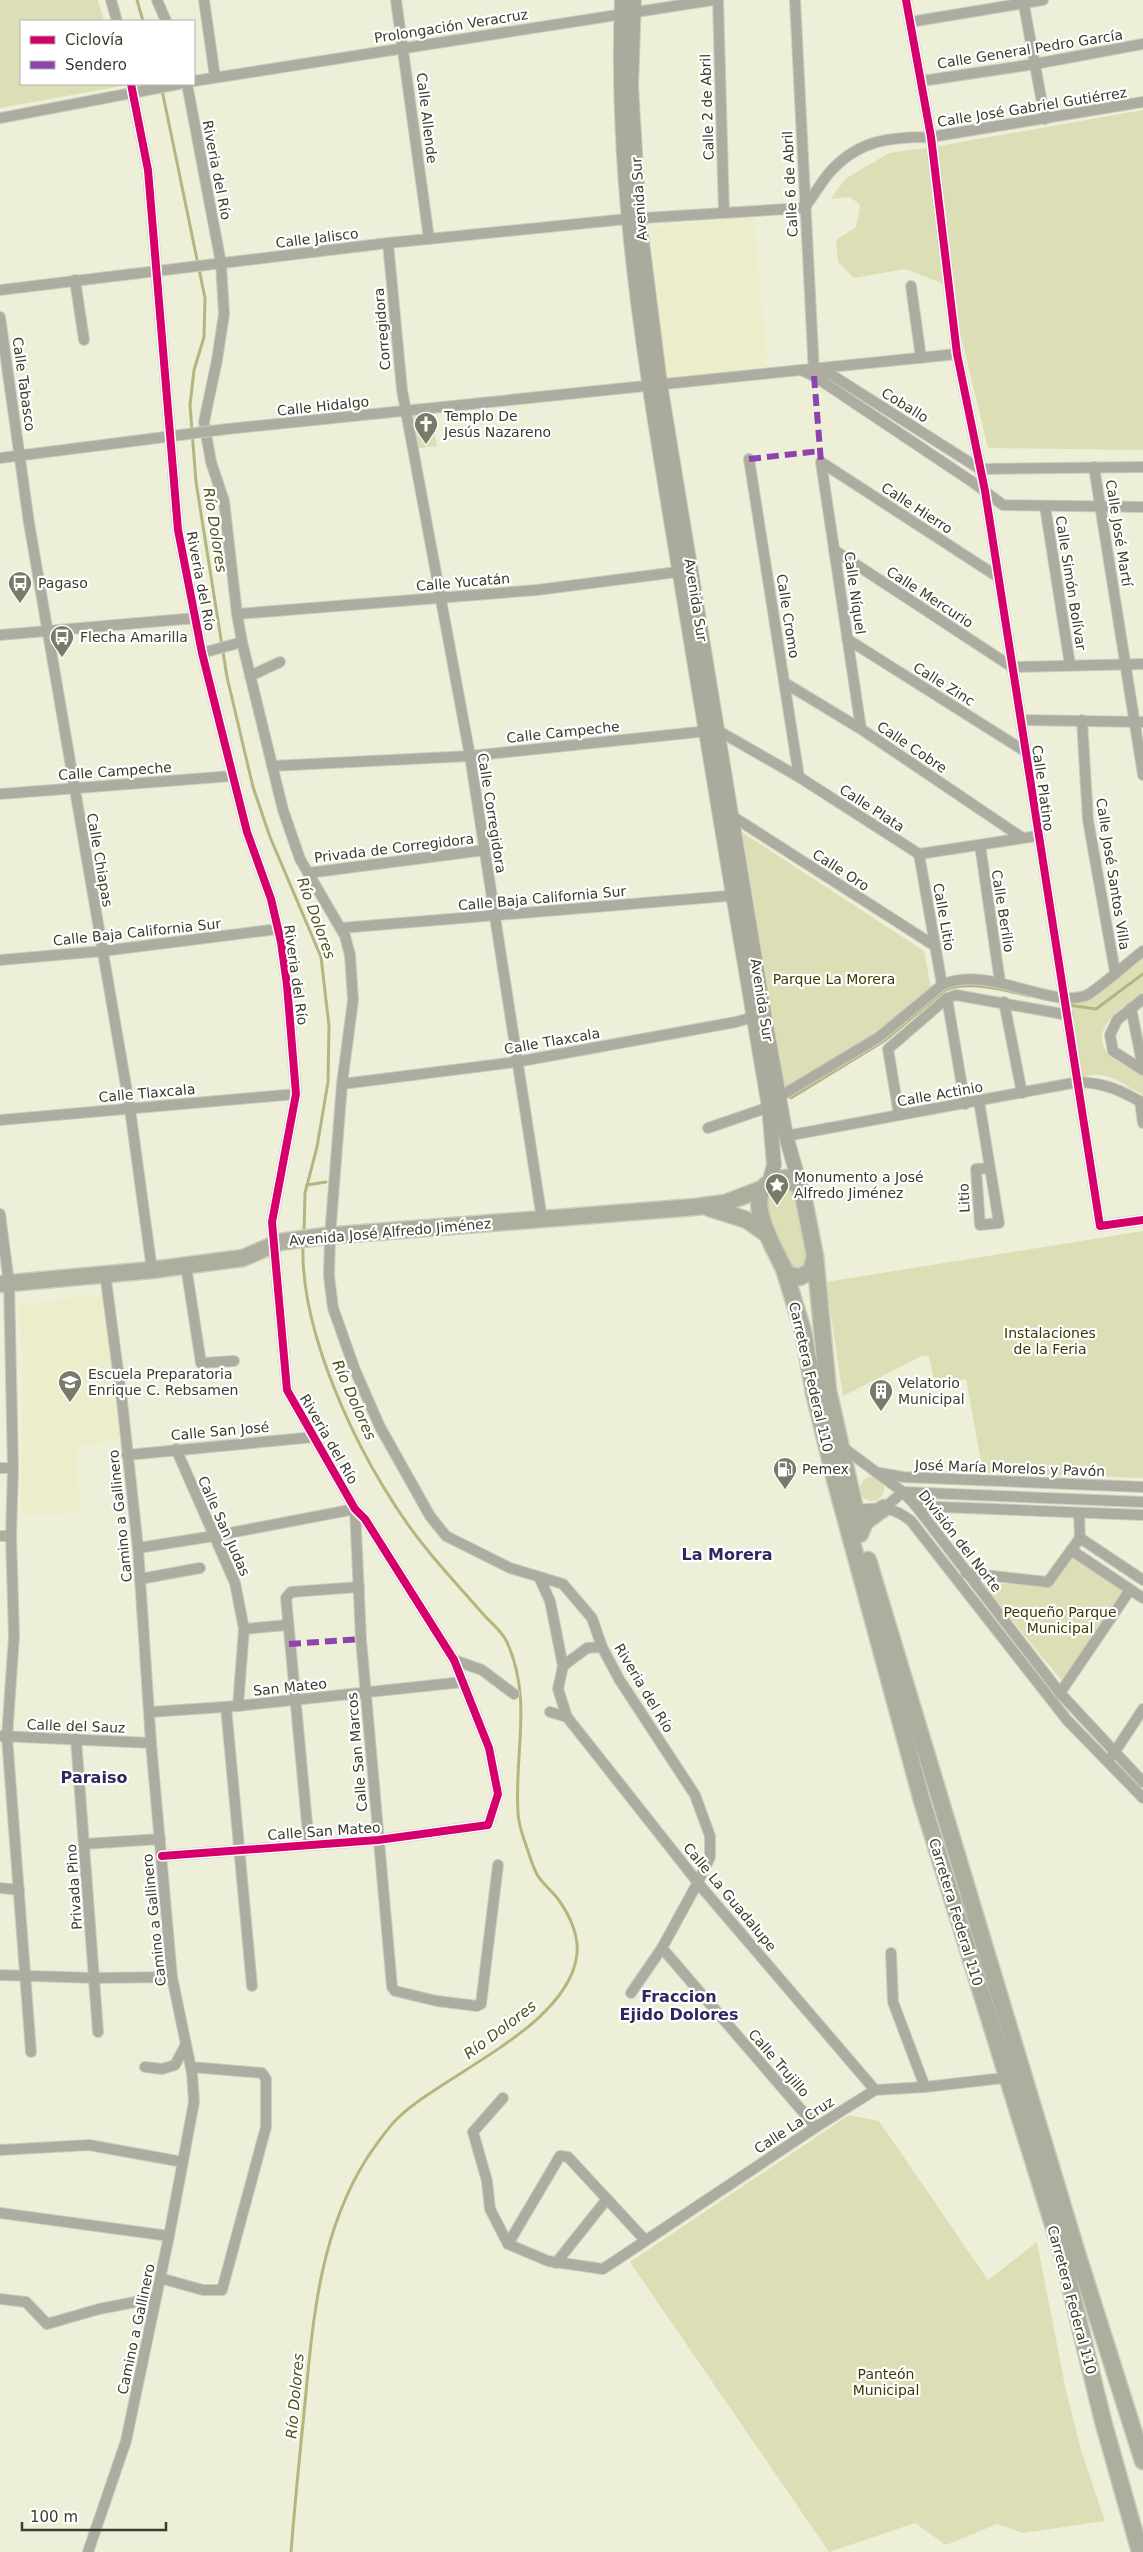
<svg xmlns="http://www.w3.org/2000/svg" width="1143" height="2552" font-family="'DejaVu Sans',sans-serif">
	<rect width="100%" height="100%" fill="#edefd9"/>
	<g fill="#eceecb">
		<path d="M753,216L768,367L666,378L650,227Z"/>
		<path d="M105,1294L121,1439L76,1447L80,1513L31,1516L21,1513L23,1368L19,1305Z"/>
	</g>
	<g fill="#dcdeb6">
		<path d="M0,0H98L104,21H21V84H122V86L0,108Z"/>
		<path d="M1143,110V450L988,448L949,286L905,269L854,278L838,262L836,240L856,227L860,205L850,197L831,199L845,179L889,153L933,147Z"/>
		<path d="M430,409L437,446L412,449L406,412Z"/>
		<path d="M734,827L924,951L932,993L879,1037L779,1097Z"/>
		<path d="M1143,959V992C1127,1004 1088,1027 1107,1052C1115,1063 1131,1068 1143,1075V1095C1121,1084 1106,1068 1081,1078L1069,1001L1088,999Z"/>
		<path d="M782,1185L792,1190L798,1200L806,1245V1263L796,1276L761,1207L765,1193Z"/>
		<path d="M1143,1231V1478L983,1473L966,1379L935,1384L929,1356H922L843,1396L826,1282Z"/>
		<circle cx="872" cy="1489" r="12"/>
		<path d="M1073,1556L1124,1591L1062,1681L982,1583L1050,1586Z"/>
		<path d="M849,2115L879,2121L988,2280L1037,2242L1066,2391L1081,2450L1105,2521L1023,2533L997,2524L946,2545L915,2523L829,2552L630,2262Z"/>
	</g>
	<g fill="none" stroke-linecap="round" stroke-linejoin="round">
		<g stroke="#b4b67f" stroke-width="3">
			<path d="M137,0L143,21"/>
			<path d="M162,90L205,298L204,337L194,370L190,405L196,482L227,677L253,787L270,837L321,957L329,1026L328,1082L317,1147L305,1193L304,1233"/>
			<path d="M1068,1005L1096,1009L1143,974"/>
			<path d="M791,1098L884,1041L945,990C970,980 1004,990 1030,996"/>
			<path d="M307,1185L326,1182"/>
			<path d="M291,2552C295,2502 300,2452 305,2403C313,2318 320,2232 367,2158C376,2145 387,2128 399,2117C447,2072 569,2026 577,1954C579,1935 569,1914 558,1899C552,1891 543,1884 538,1876C533,1868 530,1857 527,1848C523,1837 518,1824 518,1812C514,1753 533,1700 507,1642C502,1631 491,1623 483,1614C465,1593 446,1573 429,1552C368,1479 300,1340 303,1245"/>
		</g>
		<g stroke="#cbcdbc" stroke-width="12">
			<g id="street">
				<path d="M111,0L117,21"/>
				<path d="M157,0L166,21"/>
				<path d="M204,0L215,77"/>
				<path d="M396,0L429,239"/>
				<path d="M718,0L724,213"/>
				<path d="M795,0L814,373"/>
				<path d="M906,0L931,137L957,354L985,491L1100,1226L1143,1220"/>
				<path d="M1023,0L1045,119"/>
				<path d="M910,22L1043,0"/>
				<path d="M194,81L713,0"/>
				<path d="M922,81L1035,64L1143,44"/>
				<path d="M131,84L148,170L178,530L202,653L247,832L271,899L281,942L287,985L296,1094L272,1222L287,1390L355,1509L365,1519L454,1660L489,1748L498,1794L488,1825L378,1840L162,1856"/>
				<path d="M187,84L221,263L224,314L217,360L204,422L211,462L224,501L237,614L242,642L283,810L300,859L345,936L350,955L353,1000L342,1084L330,1236L329,1276L333,1308L355,1370L380,1427L430,1516L446,1536L510,1568L563,1584L592,1618L602,1647L619,1679L695,1795L710,1836V1857L698,1882L662,1948L631,1993"/>
				<path d="M0,118L179,84"/>
				<path d="M804,208C813,197 820,184 829,173C858,140 889,137 931,137L1143,102"/>
				<path d="M388,243L402,390L470,756L542,1219"/>
				<path d="M75,280L84,340"/>
				<path d="M911,286L921,358"/>
				<path d="M0,290L388,243L627,219L804,208"/>
				<path d="M0,317L29,523L130,1109L152,1270"/>
				<path d="M818,369L835,377L980,469L1143,467"/>
				<path d="M801,370L814,376L974,483L1003,505L1143,507"/>
				<path d="M227,429L957,354"/>
				<path d="M0,458L157,438"/>
				<path d="M749,459L799,777"/>
				<path d="M821,462L861,729"/>
				<path d="M821,462L998,577"/>
				<path d="M1094,467L1143,775"/>
				<path d="M1045,506L1070,665"/>
				<path d="M834,550L1012,667L1143,664"/>
				<path d="M237,614L537,590L685,571"/>
				<path d="M0,635L196,618"/>
				<path d="M847,639L1026,752"/>
				<path d="M202,653L242,642"/>
				<path d="M250,676L280,662"/>
				<path d="M785,683L861,729L1021,837"/>
				<path d="M1021,720L1143,722"/>
				<path d="M1082,720L1088,820L1115,972"/>
				<path d="M272,766L470,756L717,730L799,777L919,854L1037,836"/>
				<path d="M0,794L232,776"/>
				<path d="M732,816L935,946"/>
				<path d="M980,845L1000,982"/>
				<path d="M919,854L942,985"/>
				<path d="M308,873L485,850"/>
				<path d="M341,928L739,895"/>
				<path d="M0,960L103,951L278,929"/>
				<path d="M947,998L965,1104"/>
				<path d="M1143,999L1117,1020L1110,1035L1113,1051L1143,1070"/>
				<path d="M1004,1002L1022,1093"/>
				<path d="M1131,1008L1143,1068"/>
				<path d="M342,1084L516,1062L736,1022L760,1015"/>
				<path d="M779,1097L879,1037L942,985C987,964 1047,1008 1085,996C1094,993 1132,959 1143,951"/>
				<path d="M979,1101L999,1223L980,1225L976,1169L990,1168"/>
				<path d="M1140,1101L1143,1123"/>
				<path d="M899,1115L888,1049L947,998L956,995L1068,1015"/>
				<path d="M0,1120L296,1094"/>
				<path d="M708,1128L769,1107"/>
				<path d="M786,1136L1078,1082C1105,1083 1120,1090 1143,1103"/>
				<path d="M0,1214L9,1283L13,1468L11,1536L14,1636L7,1737L31,2052"/>
				<path d="M186,1266L201,1363L234,1361"/>
				<path d="M841,1446L903,1492L916,1506L1060,1693L1143,1782"/>
				<path d="M176,1449L235,1583L244,1629L238,1706"/>
				<path d="M127,1455L315,1437"/>
				<path d="M0,1468H13"/>
				<path d="M880,1473L903,1477L1143,1487"/>
				<path d="M916,1506L1143,1515"/>
				<path d="M884,1508L903,1492L1143,1502"/>
				<path d="M355,1509L361,1639L392,1987L395,1991L437,2001L477,2006L481,2004L498,1865"/>
				<path d="M855,1510C880,1508 891,1505 911,1521L1067,1720L1143,1798"/>
				<path d="M1079,1514L1080,1538"/>
				<path d="M0,1536H11"/>
				<path d="M1080,1538L1143,1580"/>
				<path d="M138,1548L214,1536L355,1509"/>
				<path d="M1071,1550L1143,1598"/>
				<path d="M966,1573L1048,1582L1080,1538"/>
				<path d="M539,1577L550,1601L563,1666"/>
				<path d="M140,1579L200,1568"/>
				<path d="M244,1629L288,1625"/>
				<path d="M602,1647L587,1648L563,1666L558,1689L567,1717L703,1889L875,2090"/>
				<path d="M454,1660L482,1670L514,1694"/>
				<path d="M1060,1693L1130,1590"/>
				<path d="M226,1707L252,1986"/>
				<path d="M150,1712L238,1706L463,1682"/>
				<path d="M550,1712L567,1717"/>
				<path d="M0,1736L151,1743"/>
				<path d="M76,1739L98,2032"/>
				<path d="M1112,1756L1143,1709"/>
				<path d="M84,1844L160,1839"/>
				<path d="M309,1845L286,1598L291,1592L359,1587"/>
				<path d="M0,1888L19,1890"/>
				<path d="M662,1948L816,2127"/>
				<path d="M891,1953L893,2002L925,2087"/>
				<path d="M0,1975L94,1978L172,1977"/>
				<path d="M145,2067L162,2069L175,2065L186,2044"/>
				<path d="M503,2098L473,2132L487,2181L490,2209L508,2244L548,2261L603,2269L816,2127L875,2090L925,2087L1012,2077"/>
				<path d="M0,2150L89,2145L183,2162"/>
				<path d="M0,2213L169,2236"/>
				<path d="M508,2244L560,2156L568,2157L645,2240"/>
				<path d="M556,2263L607,2199"/>
				<path d="M160,2278L203,2290H222L266,2127V2079L262,2073L191,2067"/>
				<path d="M0,2299L26,2302L47,2324L99,2309L156,2298"/>
				<path d="M88,2552L126,2441L169,2236L194,2102L192,2073L172,1977L151,1743L138,1548L122,1401L105,1273"/>
			</g>
		</g>
		<g stroke="#cbcdbc" stroke-width="16">
			<g id="secondary">
				<path d="M622,0C614,194 649,384 680,575C710,752 738,930 769,1107L774,1165L769,1183"/>
				<path d="M634,0L631,86L639,218L660,384L764,1014L786,1136L802,1192"/>
			</g>
		</g>
		<g stroke="#cbcdbc" stroke-width="19">
			<g id="primary">
				<path d="M786,1178L799,1186L803,1195L815,1256L811,1271L800,1277L789,1275L784,1269C773,1245 733,1182 786,1178Z"/>
				<path d="M709,1208L747,1220L768,1235"/>
				<path d="M815,1256L828,1390L858,1522"/>
				<path d="M784,1269L803,1331L814,1393L834,1476L922,1801L1063,2257L1103,2421L1140,2552"/>
				<path d="M0,1284L152,1270L243,1258L280,1242L325,1236L695,1207L725,1203L764,1188"/>
				<path d="M860,1534L865,1522L884,1508"/>
				<path d="M868,1560L1077,2253L1143,2461"/>
			</g>
		</g>
		<use href="#street" stroke="#acada0" stroke-width="10"/>
		<use href="#secondary" stroke="#aaab9c" stroke-width="14"/>
		<use href="#primary" stroke="#adae9d" stroke-width="16"/>
		<g stroke="#cbcdbc" stroke-width="12" stroke-linecap="butt">
			<path id="street-bridge" d="M157,438L227,429"/>
		</g>
		<use href="#street-bridge" stroke="#acada0" stroke-width="10"/>
		<g stroke="#8e44ad" stroke-width="6" stroke-dasharray="12 6" stroke-linecap="butt">
			<path d="M814,376L821,462"/>
			<path d="M749,459L820,451"/>
			<path d="M289,1644L361,1639"/>
		</g>
		<g stroke="#fff" stroke-width="11">
			<g id="cycleway">
				<path d="M906,0L931,137L957,354L985,491L1100,1226L1143,1220"/>
				<path d="M131,84L148,170L178,530L202,653L247,832L271,899L281,942L287,985L296,1094L272,1222L287,1390L355,1509L365,1519L454,1660L489,1748L498,1794L488,1825L378,1840L162,1856"/>
			</g>
		</g>
		<use href="#cycleway" stroke="#d6006c" stroke-width="8"/>
	</g>
	<defs>
		<g id="church-pin" transform="scale(1.25)"><path d="M0 17L-7.5 6A9.5 9.5 0 1 1 7.5 6Z" fill="#797b69" stroke="#fff"/><path d="M-1.2-6h2.4v3.5h3.3v2.4h-3.3V6h-2.4V-.1h-3.3v-2.4h3.3Z" fill="#fff"/></g>
		<g id="bus-pin" transform="scale(1.25)"><path d="M0 17L-7.5 6A9.5 9.5 0 1 1 7.5 6Z" fill="#797b69" stroke="#fff"/><path d="M-5-6H5V4H4V6H2V4H-2V6H-4V4H-5ZM-3.5-4V0h7V-4ZM-3.5 1.2v1.5H-2V1.2ZM2 1.2v1.5H3.5V1.2Z" fill="#fff"/></g>
		<g id="sight-pin" transform="scale(1.25)"><path d="M0 17L-7.5 6A9.5 9.5 0 1 1 7.5 6Z" fill="#797b69" stroke="#fff"/><path d="M0-6L1.8-2.2L6-1.7L2.9 1.2L3.7 5.4L0 3.3L-3.7 5.4L-2.9 1.2L-6-1.7L-1.8-2.2Z" fill="#fff"/></g>
		<g id="school-pin" transform="scale(1.25)"><path d="M0 17L-7.5 6A9.5 9.5 0 1 1 7.5 6Z" fill="#797b69" stroke="#fff"/><path d="M0-5L7-2L0 1L-7-2ZM-4 1L0 2.5L4 1V4Q0 6-4 4Z" fill="#fff"/></g>
		<g id="building-pin" transform="scale(1.25)"><path d="M0 17L-7.5 6A9.5 9.5 0 1 1 7.5 6Z" fill="#797b69" stroke="#fff"/><path d="M-4-6H4V6H1V3H-1V6H-4ZM-2.5-4.3h1.7v1.8h-1.7ZM.8-4.3h1.7v1.8H.8ZM-2.5-1h1.7V.8h-1.7ZM.8-1h1.7V.8H.8Z" fill="#fff"/></g>
		<g id="fuel-pin" transform="scale(1.25)"><path d="M0 17L-7.5 6A9.5 9.5 0 1 1 7.5 6Z" fill="#797b69" stroke="#fff"/><path d="M-5.5-6h7V0h2V4h1.3V-2.5L3-4.5l.8-.8L6-3V5H2.5V1h-1V6h-7ZM-4.2-4.7v3.2H.2V-4.7Z" fill="#fff"/></g>
	</defs>
	<g fill-rule="evenodd">
		<use href="#church-pin" x="426" y="424"/>
		<use href="#bus-pin" x="20" y="583"/>
		<use href="#bus-pin" x="62" y="637"/>
		<use href="#sight-pin" x="777" y="1185"/>
		<use href="#school-pin" x="70" y="1382"/>
		<use href="#building-pin" x="881" y="1391"/>
		<use href="#fuel-pin" x="785" y="1469"/>
	</g>
	<g text-anchor="middle" stroke-width="4.5" stroke-linejoin="round" paint-order="stroke">
		<g font-size="14" fill="#3b3c2d" stroke="#fff">
			<text transform="translate(451 26) rotate(-9)" y="5">Prolongación Veracruz</text>
			<text transform="translate(1030 49) rotate(-9)" y="5">Calle General Pedro García</text>
			<text transform="translate(707 107) rotate(-92)" y="5">Calle 2 de Abril</text>
			<text transform="translate(1032 107) rotate(-9)" y="5">Calle José Gabriel Gutiérrez</text>
			<text transform="translate(427 118) rotate(83)" y="5">Calle Allende</text>
			<text transform="translate(217 170) rotate(79)" y="5">Riveria del Río</text>
			<text transform="translate(790 184) rotate(-93)" y="5">Calle 6 de Abril</text>
			<text transform="translate(639 199) rotate(-94)" y="5">Avenida Sur</text>
			<text transform="translate(317 238) rotate(-7)" y="5">Calle Jalisco</text>
			<text transform="translate(382 329) rotate(-95)" y="5">Corregidora</text>
			<text transform="translate(24 384) rotate(82)" y="5">Calle Tabasco</text>
			<text transform="translate(905 405) rotate(32)" y="5">Coballo</text>
			<text transform="translate(323 406) rotate(-6)" y="5">Calle Hidalgo</text>
			<text transform="translate(917 508) rotate(33)" y="5">Calle Hierro</text>
			<text transform="translate(1119 533) rotate(81)" y="5">Calle José Martí</text>
			<text transform="translate(201 581) rotate(79)" y="5">Riveria del Río</text>
			<text transform="translate(463 582) rotate(-5)" y="5">Calle Yucatán</text>
			<text transform="translate(1071 583) rotate(81)" y="5">Calle Simón Bolívar</text>
			<text transform="translate(855 593) rotate(82)" y="5">Calle Níquel</text>
			<text transform="translate(930 597) rotate(33)" y="5">Calle Mercurio</text>
			<text transform="translate(696 600) rotate(81)" y="5">Avenida Sur</text>
			<text transform="translate(788 616) rotate(81)" y="5">Calle Cromo</text>
			<text transform="translate(944 684) rotate(32)" y="5">Calle Zinc</text>
			<text transform="translate(563 732) rotate(-6)" y="5">Calle Campeche</text>
			<text transform="translate(912 747) rotate(34)" y="5">Calle Cobre</text>
			<text transform="translate(115 771) rotate(-4)" y="5">Calle Campeche</text>
			<text transform="translate(1043 788) rotate(82)" y="5">Calle Platino</text>
			<text transform="translate(872 808) rotate(33)" y="5">Calle Plata</text>
			<text transform="translate(492 813) rotate(81)" y="5">Calle Corregidora</text>
			<text transform="translate(394 848) rotate(-7)" y="5">Privada de Corregidora</text>
			<text transform="translate(100 860) rotate(80)" y="5">Calle Chiapas</text>
			<text transform="translate(841 870) rotate(33)" y="5">Calle Oro</text>
			<text transform="translate(1113 874) rotate(81)" y="5">Calle José Santos Villa</text>
			<text transform="translate(542 898) rotate(-5)" y="5">Calle Baja California Sur</text>
			<text transform="translate(1003 911) rotate(81)" y="5">Calle Berilio</text>
			<text transform="translate(944 917) rotate(80)" y="5">Calle Litio</text>
			<text transform="translate(137 932) rotate(-6)" y="5">Calle Baja California Sur</text>
			<text transform="translate(296 975) rotate(82)" y="5">Riveria del Río</text>
			<text transform="translate(762 1000) rotate(81)" y="5">Avenida Sur</text>
			<text transform="translate(552 1041) rotate(-10)" y="5">Calle Tlaxcala</text>
			<text transform="translate(147 1093) rotate(-5)" y="5">Calle Tlaxcala</text>
			<text transform="translate(940 1094) rotate(-10)" y="5">Calle Actinio</text>
			<text transform="translate(964 1198) rotate(-93)" y="5">Litio</text>
			<text transform="translate(390 1232) rotate(-5)" y="5">Avenida José Alfredo Jiménez</text>
			<text transform="translate(811 1377) rotate(77)" y="5">Carretera Federal 110</text>
			<text transform="translate(220 1431) rotate(-5)" y="5">Calle San José</text>
			<text transform="translate(329 1439) rotate(60)" y="5">Riveria del Río</text>
			<text transform="translate(1010 1468) rotate(2)" y="5">José María Morelos y Pavón</text>
			<text transform="translate(120 1516) rotate(-96)" y="5">Camino a Gallinero</text>
			<text transform="translate(224 1526) rotate(66)" y="5">Calle San Judas</text>
			<text transform="translate(960 1541) rotate(52)" y="5">División del Norte</text>
			<text transform="translate(290 1687) rotate(-6)" y="5">San Mateo</text>
			<text transform="translate(644 1688) rotate(59)" y="5">Riveria del Río</text>
			<text transform="translate(76 1726) rotate(2)" y="5">Calle del Sauz</text>
			<text transform="translate(357 1752) rotate(-95)" y="5">Calle San Marcos</text>
			<text transform="translate(324 1831) rotate(-4)" y="5">Calle San Mateo</text>
			<text transform="translate(74 1887) rotate(-94)" y="5">Privada Pino</text>
			<text transform="translate(730 1897) rotate(50)" y="5">Calle La Guadalupe</text>
			<text transform="translate(956 1912) rotate(73)" y="5">Carretera Federal 110</text>
			<text transform="translate(154 1920) rotate(-96)" y="5">Camino a Gallinero</text>
			<text transform="translate(779 2063) rotate(49)" y="5">Calle Trujillo</text>
			<text transform="translate(794 2125) rotate(-33)" y="5">Calle La Cruz</text>
			<text transform="translate(1072 2300) rotate(75)" y="5">Carretera Federal 110</text>
			<text transform="translate(136 2329) rotate(-78)" y="5">Camino a Gallinero</text>
		</g>
		<g font-size="14" fill="#3b3c2d" stroke="#fff" text-anchor="start">
			<text x="444" y="421">Templo De<tspan x="444" dy="16">Jesús Nazareno</tspan></text>
			<text x="38" y="588">Pagaso</text>
			<text x="80" y="642">Flecha Amarilla</text>
			<text x="794" y="1182">Monumento a José<tspan x="794" dy="16">Alfredo Jiménez</tspan></text>
			<text x="88" y="1379">Escuela Preparatoria<tspan x="88" dy="16">Enrique C. Rebsamen</tspan></text>
			<text x="898" y="1388">Velatorio<tspan x="898" dy="16">Municipal</tspan></text>
			<text x="802" y="1474">Pemex</text>
		</g>
		<g font-size="14" fill="#3a3a01" stroke="#fff">
			<text x="834" y="984">Parque La Morera</text>
			<text x="1050" y="1338">Instalaciones<tspan x="1050" dy="16">de la Feria</tspan></text>
			<text x="1060" y="1617">Pequeño Parque<tspan x="1060" dy="16">Municipal</tspan></text>
			<text x="886" y="2379">Panteón<tspan x="886" dy="16">Municipal</tspan></text>
		</g>
		<g font-size="15" font-style="italic" fill="#50511d" stroke="#fff">
			<text transform="translate(215 530) rotate(81)" y="5">Río Dolores</text>
			<text transform="translate(316 918) rotate(70)" y="5">Río Dolores</text>
			<text transform="translate(354 1400) rotate(66)" y="5">Río Dolores</text>
			<text transform="translate(500 2030) rotate(-37)" y="5">Río Dolores</text>
			<text transform="translate(295 2396) rotate(-85)" y="5">Río Dolores</text>
		</g>
		<g font-size="16" font-weight="bold" fill="#332660" stroke="#fff">
			<text x="727" y="1560">La Morera</text>
			<text x="94" y="1783">Paraiso</text>
			<text x="679" y="2002">Fraccion<tspan x="679" dy="18">Ejido Dolores</tspan></text>
		</g>
	</g>
	<rect x="20" y="20" width="175" height="65" fill="#ffffff" stroke="#b1b1ab"/>
	<rect x="30" y="36" width="25" height="8" fill="#d6006c" stroke="#b1b1ab"/>
	<text x="65" y="45" font-size="15" fill="#3b3c2d">Ciclovía</text>
	<rect x="30" y="61" width="25" height="8" fill="#8e44ad" stroke="#b1b1ab"/>
	<text x="65" y="70" font-size="15" fill="#3b3c2d">Sendero</text>
	<path d="M22 2522v8h144v-8" fill="none" stroke="#3b3c2d" stroke-width="2.5"/>
	<text x="30" y="2522" font-size="15" fill="#3b3c2d" stroke="#ffffff" stroke-width="4" paint-order="stroke">100 m</text>
</svg>
